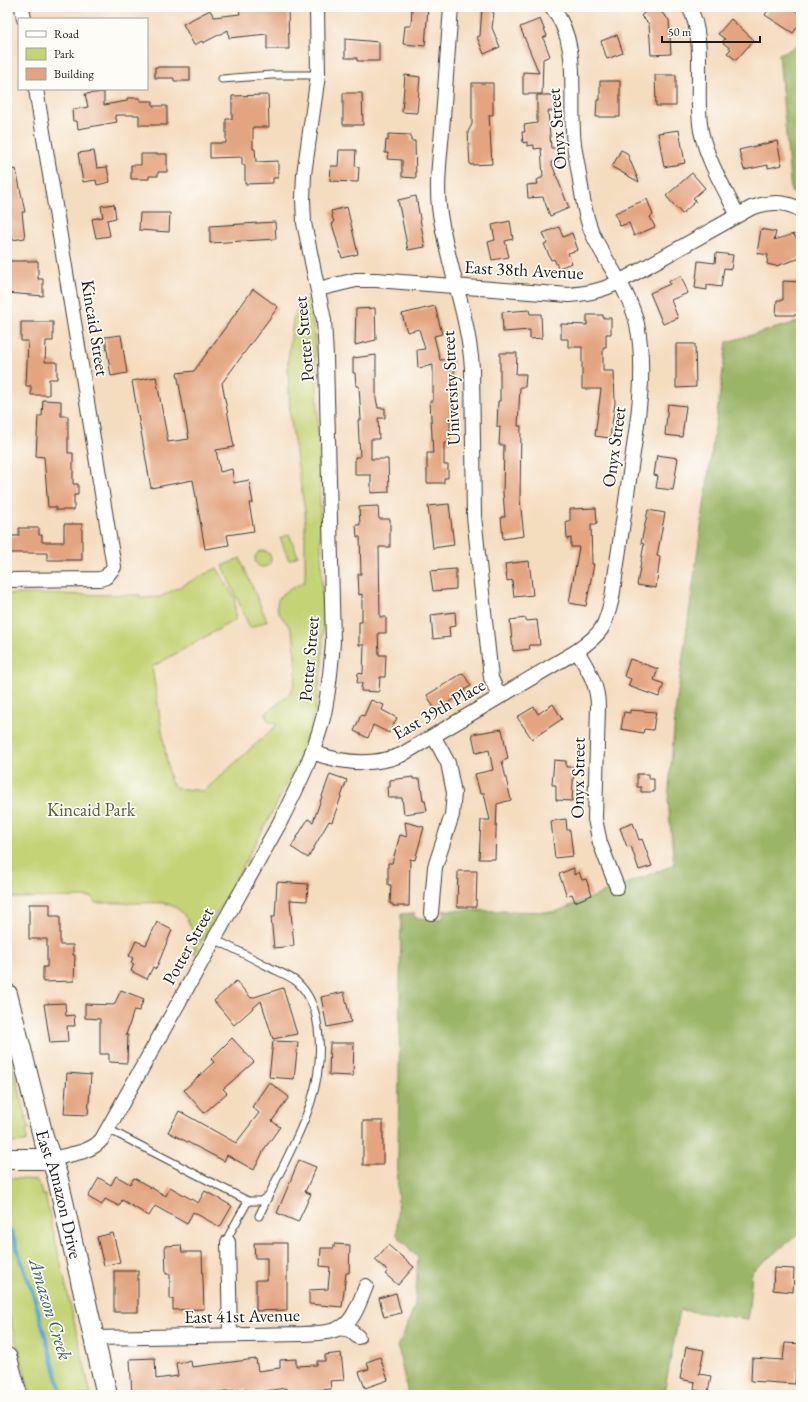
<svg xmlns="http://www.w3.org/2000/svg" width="808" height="1402" font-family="'EB Garamond',serif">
	<rect width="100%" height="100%" fill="#fdfcf7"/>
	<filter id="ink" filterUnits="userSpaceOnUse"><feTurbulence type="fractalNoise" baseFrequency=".025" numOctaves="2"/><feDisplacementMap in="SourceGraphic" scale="8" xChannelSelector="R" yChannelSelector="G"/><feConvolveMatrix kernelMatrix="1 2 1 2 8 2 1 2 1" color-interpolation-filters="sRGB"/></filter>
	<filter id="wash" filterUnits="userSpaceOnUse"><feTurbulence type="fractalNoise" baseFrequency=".012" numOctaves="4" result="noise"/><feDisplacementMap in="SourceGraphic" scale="16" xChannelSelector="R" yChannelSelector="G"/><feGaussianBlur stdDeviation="0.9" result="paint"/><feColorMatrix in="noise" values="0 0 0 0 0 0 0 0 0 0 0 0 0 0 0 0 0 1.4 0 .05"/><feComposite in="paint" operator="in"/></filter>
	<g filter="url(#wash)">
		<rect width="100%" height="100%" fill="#f4dcbf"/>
		<g fill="#c4d376" stroke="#707849">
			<path d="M310,298L314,334L317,386L323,628L322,667L315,711L298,762L272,813L194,955C196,933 188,907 163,903C156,902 148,903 141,903C126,903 110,903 95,903L93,897L7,898V594L140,595V598L160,597L217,568L235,598V620L152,667L170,781L176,788L204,791L277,725L268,721L265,714C290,693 299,693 295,657C294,649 295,639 292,632C289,622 273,613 278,600C281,592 298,586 305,581V512L290,415L288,362L293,319L301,304Z"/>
			<path d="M289,534L298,556L289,560L280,538Z"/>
			<circle cx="263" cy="559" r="8"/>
			<path d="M240,558L267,621L250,628L223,566Z"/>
			<path d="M7,1041L29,1129L26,1130L27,1140L25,1142L7,1143Z"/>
			<path d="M7,1178L36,1180L39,1183L42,1195H45L91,1395H31L7,1309Z"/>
		</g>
		<g fill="#9bb567" stroke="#5c6842">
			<path d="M801,45V195L791,192L779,54Z"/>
			<path d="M801,321V1232L752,1271L748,1319L680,1310L665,1388L648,1395H408L398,1347L415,1306L418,1258L397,1235L401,914L414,913L415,918L443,919L444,910L555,912L674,865L668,800L676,706L727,342Z"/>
		</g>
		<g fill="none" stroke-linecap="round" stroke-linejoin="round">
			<path stroke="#5da7d5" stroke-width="4" d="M11,1231L35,1300L62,1395"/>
		</g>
		<g id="blocks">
			<g fill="#e3a47f">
				<path d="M250,7H288L289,49H267V34L229,38L228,30L203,43L202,41L194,45L183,24L210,10L214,17L240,14L239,8Z"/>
				<path d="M412,7H428L425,46L403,44L405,26H411Z"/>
				<path d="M482,7H485L494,13L492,28L500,47L484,54L477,37L480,36Z"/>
				<path d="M650,7H656L669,20L671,54L651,55L649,24L641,16Z"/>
				<path d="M770,7H790L801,14V22L793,33L765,15Z"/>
				<path d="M540,19L547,36L543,38L550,56L543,59L542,94H523V72L539,73L520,27Z"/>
				<path d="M731,19L754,40L736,60L727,53L731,49L722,42L725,39L718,34Z"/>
				<path d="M617,35L623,53L607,59L601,41Z"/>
				<path d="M345,39L379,42V61H357V58H345Z"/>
				<path d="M155,67H190V81H174V78H155Z"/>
				<path d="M405,75L420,77L417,113L402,112Z"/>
				<path d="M655,75H676V106H656Z"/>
				<path d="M600,81H620V117H596L597,100H600Z"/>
				<path d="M472,83H493V115H489L492,164L470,165L468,132L472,124Z"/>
				<path d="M104,92V105L127,101V98H140V101H153V106H167V125H139V115H115L117,122L78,129L77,121H73L72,110L88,107L85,94Z"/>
				<path d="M343,93H362L363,125H343Z"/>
				<path d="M268,95L269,127H253V149H255L256,162L278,161V178H273V183L245,184V165H242V157L210,158V143H226V119H232V96Z"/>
				<path d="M537,95H555V111H548L551,148H557L559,161L551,162L569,208L550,216L543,197L528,198L527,185L538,184L537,180L543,177L541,148L534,149V145L527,146V142L523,143L522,132H525L524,125L537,123Z"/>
				<path d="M679,130L685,163L664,167L658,133Z"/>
				<path d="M388,134L411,135V141H415L416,178L402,177V160L387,159L388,153H385L386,140L388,141Z"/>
				<path d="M777,141L782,165L768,168V165L744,170L739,150Z"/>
				<path d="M339,150H356L355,166L359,167L358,182L330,181L331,166H338Z"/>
				<path d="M621,150L627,153L639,182L612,167Z"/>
				<path d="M94,151L97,168L107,167L110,182L97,185L96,180L83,182L78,153Z"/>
				<path d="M141,154H167V172H158V176H149V179H131V165H141Z"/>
				<path d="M16,169L25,212H22L25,238L7,241V171Z"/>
				<path d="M692,173L705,188L693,198L696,201L682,214L666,196Z"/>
				<path d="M416,196L425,247L408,250L398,200Z"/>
				<path d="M647,199L653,215L650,217L655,227L634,236L629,223L620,226L615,213Z"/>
				<path d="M114,204L116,218L107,220L110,236L96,238L92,219L103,217L101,206Z"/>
				<path d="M347,207L358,254L342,258L332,224L334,223L331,211Z"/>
				<path d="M140,213H170L169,232L139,230Z"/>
				<path d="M510,221L513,239L505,241L509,257L492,260L488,242L495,240L492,225Z"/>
				<path d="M275,222L276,239L210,243V226Z"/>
				<path d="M559,227L563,237L572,233L578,250L568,253L572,263L558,268L554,259L551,260L544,244L547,243L543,233Z"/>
				<path d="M761,229L776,232L774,240L794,234L795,237L799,236L801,243V258L776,266L767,264L768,255L757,253Z"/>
				<path d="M716,253L733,255L731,269L724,268L721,287L707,285V290L695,288L698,261L715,263Z"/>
				<path d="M9,261H38V279H43V296L7,293V282H9Z"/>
				<path d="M681,276L688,293L671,300L678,318L663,324L650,293L670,284L669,281Z"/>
				<path d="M783,281L801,282V315H776L777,300H783Z"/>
				<path d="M253,289L278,307L222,383L234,447L216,450L220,472L232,469L234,483L249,480L253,503H249L254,531L227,535L229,545L205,549L193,480L151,488L132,381L156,377L168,442L189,439L177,373L194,371Z"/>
				<path d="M435,306L442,334L434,336L440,360L454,359V417H450V443H444V465H448V478H444V483H427V453H433L430,401H433V365L418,368L417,350L425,349L419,329L407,332L402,314Z"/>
				<path d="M375,308L376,340L355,345L356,309Z"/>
				<path d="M529,310L530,314H541L542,338L530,339V330L503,332L502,312Z"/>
				<path d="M587,315H603V318H611V334H606V347H603V371H614L615,403L610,438L595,436L601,389H582V347H568V339H561V324L587,325Z"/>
				<path d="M21,322H53V341H46L45,362H57V379H49V395H31V386H26L28,341H21Z"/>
				<path d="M121,335L127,373L111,376L105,337Z"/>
				<path d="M676,344H695L696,387L676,388Z"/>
				<path d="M500,353H517L516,374H526L525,387H520L518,426H521L520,500L524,536L503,539L501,517H505L503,493L504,445H499L500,427H497L498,401H500Z"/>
				<path d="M376,355V398L378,408H385V418H378L379,439H371V459H388L389,492L371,493V475H355V457H360L358,420H361L359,386H356L355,373H353V358Z"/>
				<path d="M43,400L61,401V416H68V453H73V484H78V495H74V510H56V507H48L44,457L36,456L38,416H42Z"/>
				<path d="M668,404L686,406L682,437L665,435Z"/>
				<path d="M657,455L678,458L673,490L656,488L658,476L654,475Z"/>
				<path d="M449,504L454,545L433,548L428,506Z"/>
				<path d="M378,506L379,519H390V547H379L380,617H386V633H378L379,655H386L385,677H380L379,692L361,691L362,683H357L358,673L363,674L364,645H359V622H362V594L359,595L358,574H361L360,537H357L356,525H360L359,507Z"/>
				<path d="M596,508L597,524H591L592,564H594L586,606L569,603L579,547H571V538L567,539L566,521H570V509Z"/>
				<path d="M648,510L665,513L657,556L660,557L656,588L637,585L644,544L641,543Z"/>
				<path d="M64,524H82V560H47V553H9V536H19V528H39V535H42V542H64Z"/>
				<path d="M529,561L533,595L514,597L512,580L507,581L505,564Z"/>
				<path d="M456,569V589L433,591L430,571Z"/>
				<path d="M455,612L456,626L449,627L450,637L433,639L431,615Z"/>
				<path d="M526,618V621L537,620L540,645H529L530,649L513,651L510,620Z"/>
				<path d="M630,659L658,669L654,680L664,684L659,697L628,686L631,679L624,676Z"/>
				<path d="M463,673L471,686L464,690L465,693L435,710L427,695Z"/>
				<path d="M371,700L384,705L382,710L397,718L389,733L373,725L368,738L354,731L361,715L364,716Z"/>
				<path d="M553,704L562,719L532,739L517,717L534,707L538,714Z"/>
				<path d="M630,710L656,712L653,730L644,729L643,733L621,729L624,712L630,713Z"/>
				<path d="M502,729L508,759L502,761L511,800L497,804L495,859H479L481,820H490L484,793H480L475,774L493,770L489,750L476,753L472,734Z"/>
				<path d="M554,760L566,761V767H574L572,801L556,800V785H552Z"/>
				<path d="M330,774L347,780L332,822L329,821L308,858L291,847L308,819L313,822Z"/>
				<path d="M637,774H649V779H654V792H641V787H637Z"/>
				<path d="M413,777V779H420L423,800H425L427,811L404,814L402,798H388L387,787H390V780Z"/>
				<path d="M566,819L567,830H570L573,856L555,858L551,821Z"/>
				<path d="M405,822L424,827L415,860L410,859L409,906H393V904H390L391,885H388V863H392L400,835L407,837Z"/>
				<path d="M633,823L639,840L642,839L652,866L639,870L631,846L627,847L620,828Z"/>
				<path d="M574,868V875L579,872L582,880L586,879L592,895L575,902L572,894L567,896L559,874Z"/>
				<path d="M458,871H477L476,907H457Z"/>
				<path d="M277,882L308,884L307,901L290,900L294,946L274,948L271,917H275Z"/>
				<path d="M29,904H50V916H60V945H73V955H75L74,981L43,982V967H47V939H29Z"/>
				<path d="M157,922L172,930L156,969L153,967L147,979L131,971L134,964L131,963L133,958L129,956L136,941L146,945Z"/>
				<path d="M236,981L251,998L283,988L297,1034L273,1039L261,1001L234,1025L214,1001Z"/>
				<path d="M121,990L144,999L139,1011L134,1010L126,1035H128L127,1063L109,1062V1054H100V1019L85,1018V1004L114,1005Z"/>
				<path d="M344,992L351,1022L327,1027L321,997Z"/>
				<path d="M65,1003L66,1016L74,1015L75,1026H67L68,1042L50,1043L44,1004Z"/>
				<path d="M232,1038L254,1062L223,1089L227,1093L204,1113L184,1090L214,1062L211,1059Z"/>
				<path d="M273,1041L298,1042L294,1079L269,1077Z"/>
				<path d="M330,1043H354L353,1076L329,1075Z"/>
				<path d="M67,1073L91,1075L88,1115L64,1114Z"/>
				<path d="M269,1082L289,1097L272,1121L280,1127L265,1148L254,1170L227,1155L224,1161L168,1132L179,1111L236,1143L259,1113L252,1107Z"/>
				<rect x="363" y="1121" width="20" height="44"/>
				<path d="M299,1160L316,1167L305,1192L311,1194L298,1222L277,1213Z"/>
				<path d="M116,1176L130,1184L134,1178L166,1196L170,1187L198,1203L205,1191L232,1206L220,1227L193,1212L187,1224L155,1206L149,1216L122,1200L119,1206L105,1199L102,1205L88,1197L99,1178L111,1185Z"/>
				<path d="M113,1233L120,1262L104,1266L97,1237Z"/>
				<path d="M254,1243H287V1310L256,1311V1280H267V1258H255Z"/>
				<path d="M334,1244L350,1245L349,1273H346L342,1307L309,1304V1290L328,1289L330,1267L320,1266L321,1248H334Z"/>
				<path d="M181,1245L182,1252H202L204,1309L173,1310V1299H170V1274H166L165,1246Z"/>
				<path d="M388,1245L414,1267L398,1285L385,1274L388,1271L375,1260Z"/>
				<path d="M774,1268L794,1269L793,1292L773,1290Z"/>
				<rect x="114" y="1271" width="24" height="41"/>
				<path d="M396,1293L401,1313L384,1317L379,1298Z"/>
				<path d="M785,1343L801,1344V1371H796L795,1384L751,1381L752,1358L783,1360Z"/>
				<path d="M686,1347L704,1350L699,1374L711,1376L708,1393L694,1390L695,1382L680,1379Z"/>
				<path d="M341,1353L344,1380L330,1381L331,1389L304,1391V1395H287L286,1388L246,1394V1389L192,1395H132L130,1359L155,1358L156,1379L178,1376L176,1363L191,1361L192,1367L256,1359L258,1371L280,1368V1360L296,1359V1366L317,1365V1361H325V1355Z"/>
				<path d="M380,1357L388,1380L365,1388L359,1372L369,1369L367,1362Z"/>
			</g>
		</g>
	</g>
	<g filter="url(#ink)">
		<use href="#blocks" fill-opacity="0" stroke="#3c3934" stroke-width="1"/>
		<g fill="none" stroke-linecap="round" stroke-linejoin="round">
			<g stroke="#3c3934" stroke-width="9">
				<g id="lane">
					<path d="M222,79L272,75H318"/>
					<path d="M214,939C233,948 252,958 271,968C279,972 290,976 297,982C310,994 316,1011 318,1028C327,1091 295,1140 269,1195L261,1201H248L229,1235L228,1242"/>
					<path d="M108,1129L248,1201"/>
					<path d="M259,1216L268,1197"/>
				</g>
			</g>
			<g stroke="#3c3934" stroke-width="16">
				<g id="street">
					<path d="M22,7L24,19"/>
					<path d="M451,7C448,48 445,90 442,131C440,156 436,183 439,207C446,262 468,312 472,368L474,516L491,678L499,696"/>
					<path d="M689,7C707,38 694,94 701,131C707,160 724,188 737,214"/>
					<path d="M318,289L356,280H376L569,295C589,293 601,291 619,282L751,208C768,202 784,200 801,210"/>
					<path d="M7,580L100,579L106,577L114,567L36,89"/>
					<path d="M577,651C588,669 598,685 598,706L595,819L600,843L617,887"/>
					<path d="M312,752C341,763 371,767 401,755L577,651C602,633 605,628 612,598C618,556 624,515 630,473C637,425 647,373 637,324C630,293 609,267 595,239C584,218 582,191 578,168C576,156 573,144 573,131C570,89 580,43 552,7"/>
					<path d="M431,913L435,867L452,815L454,793L448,763L434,737"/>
					<path d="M52,1159C69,1154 91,1153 102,1139L279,824C296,790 314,755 323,718C329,693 331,668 333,642L326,357L324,320L304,223L303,199L304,174L318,75L317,7"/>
					<path d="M228,1242L230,1335"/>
					<path d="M339,1328L350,1330L358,1337"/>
					<path d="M94,1338L302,1334C347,1332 350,1328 366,1286"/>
				</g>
			</g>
			<g stroke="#3c3934" stroke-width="22">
				<g id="secondary">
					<path id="s1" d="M7,994L44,1140L57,1175L107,1395"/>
					<path d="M7,1159H52"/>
					<path d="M7,1358L17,1395"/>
				</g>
			</g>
			<use href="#lane" stroke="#fff" stroke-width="7"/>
			<use href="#street" stroke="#fff" stroke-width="14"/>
			<use href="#secondary" stroke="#fff" stroke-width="20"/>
		</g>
	</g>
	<g text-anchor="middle" stroke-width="3.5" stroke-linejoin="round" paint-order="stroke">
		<g font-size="18" fill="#1c1c1c" stroke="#fdfcf7">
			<text transform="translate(557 129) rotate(-95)" y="6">Onyx Street</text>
			<text transform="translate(524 270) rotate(3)" y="6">East 38th Avenue</text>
			<text transform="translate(95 328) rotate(81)" y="6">Kincaid Street</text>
			<text transform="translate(304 339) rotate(-95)" y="6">Potter Street</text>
			<text transform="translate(451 388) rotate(-93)" y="6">University Street</text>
			<text transform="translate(614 447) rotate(-82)" y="6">Onyx Street</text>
			<text transform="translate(309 659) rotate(-85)" y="6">Potter Street</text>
			<text transform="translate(439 709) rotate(-30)" y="6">East 39th Place</text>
			<text transform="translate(578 778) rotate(-89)" y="6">Onyx Street</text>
			<text transform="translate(188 946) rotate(-61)" y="6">Potter Street</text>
			<text dy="6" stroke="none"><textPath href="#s1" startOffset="207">East Amazon Drive</textPath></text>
			<text transform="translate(242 1316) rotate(-1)" y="6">East 41st Avenue</text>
		</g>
		<g font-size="18" fill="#575c3c" stroke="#fdfcf7">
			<text x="91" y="816">Kincaid Park</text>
		</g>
		<g font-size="19" font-style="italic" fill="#395b6f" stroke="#fdfcf7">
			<text transform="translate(51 1309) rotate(73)" y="7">Amazon Creek</text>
		</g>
	</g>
	<rect width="808" height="1402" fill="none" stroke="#fdfcf7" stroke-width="24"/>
	<rect x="18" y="18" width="130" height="72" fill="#fdfcf7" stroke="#a3a29f"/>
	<rect x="26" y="31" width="20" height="6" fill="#ffffff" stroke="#a3a29f"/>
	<text x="54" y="38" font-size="12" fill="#1c1c1c">Road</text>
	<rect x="26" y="48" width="20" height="12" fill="#c4d376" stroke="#a3a29f"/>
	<text x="54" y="58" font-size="12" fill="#1c1c1c">Park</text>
	<rect x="26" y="68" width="20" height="12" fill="#e3a47f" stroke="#a3a29f"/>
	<text x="54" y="78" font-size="12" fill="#1c1c1c">Building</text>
	<path d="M662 36v6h98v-6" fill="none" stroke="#1c1c1c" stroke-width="2"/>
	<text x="668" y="36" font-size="12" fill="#1c1c1c" stroke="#fdfcf7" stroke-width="3" paint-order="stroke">50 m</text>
</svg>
